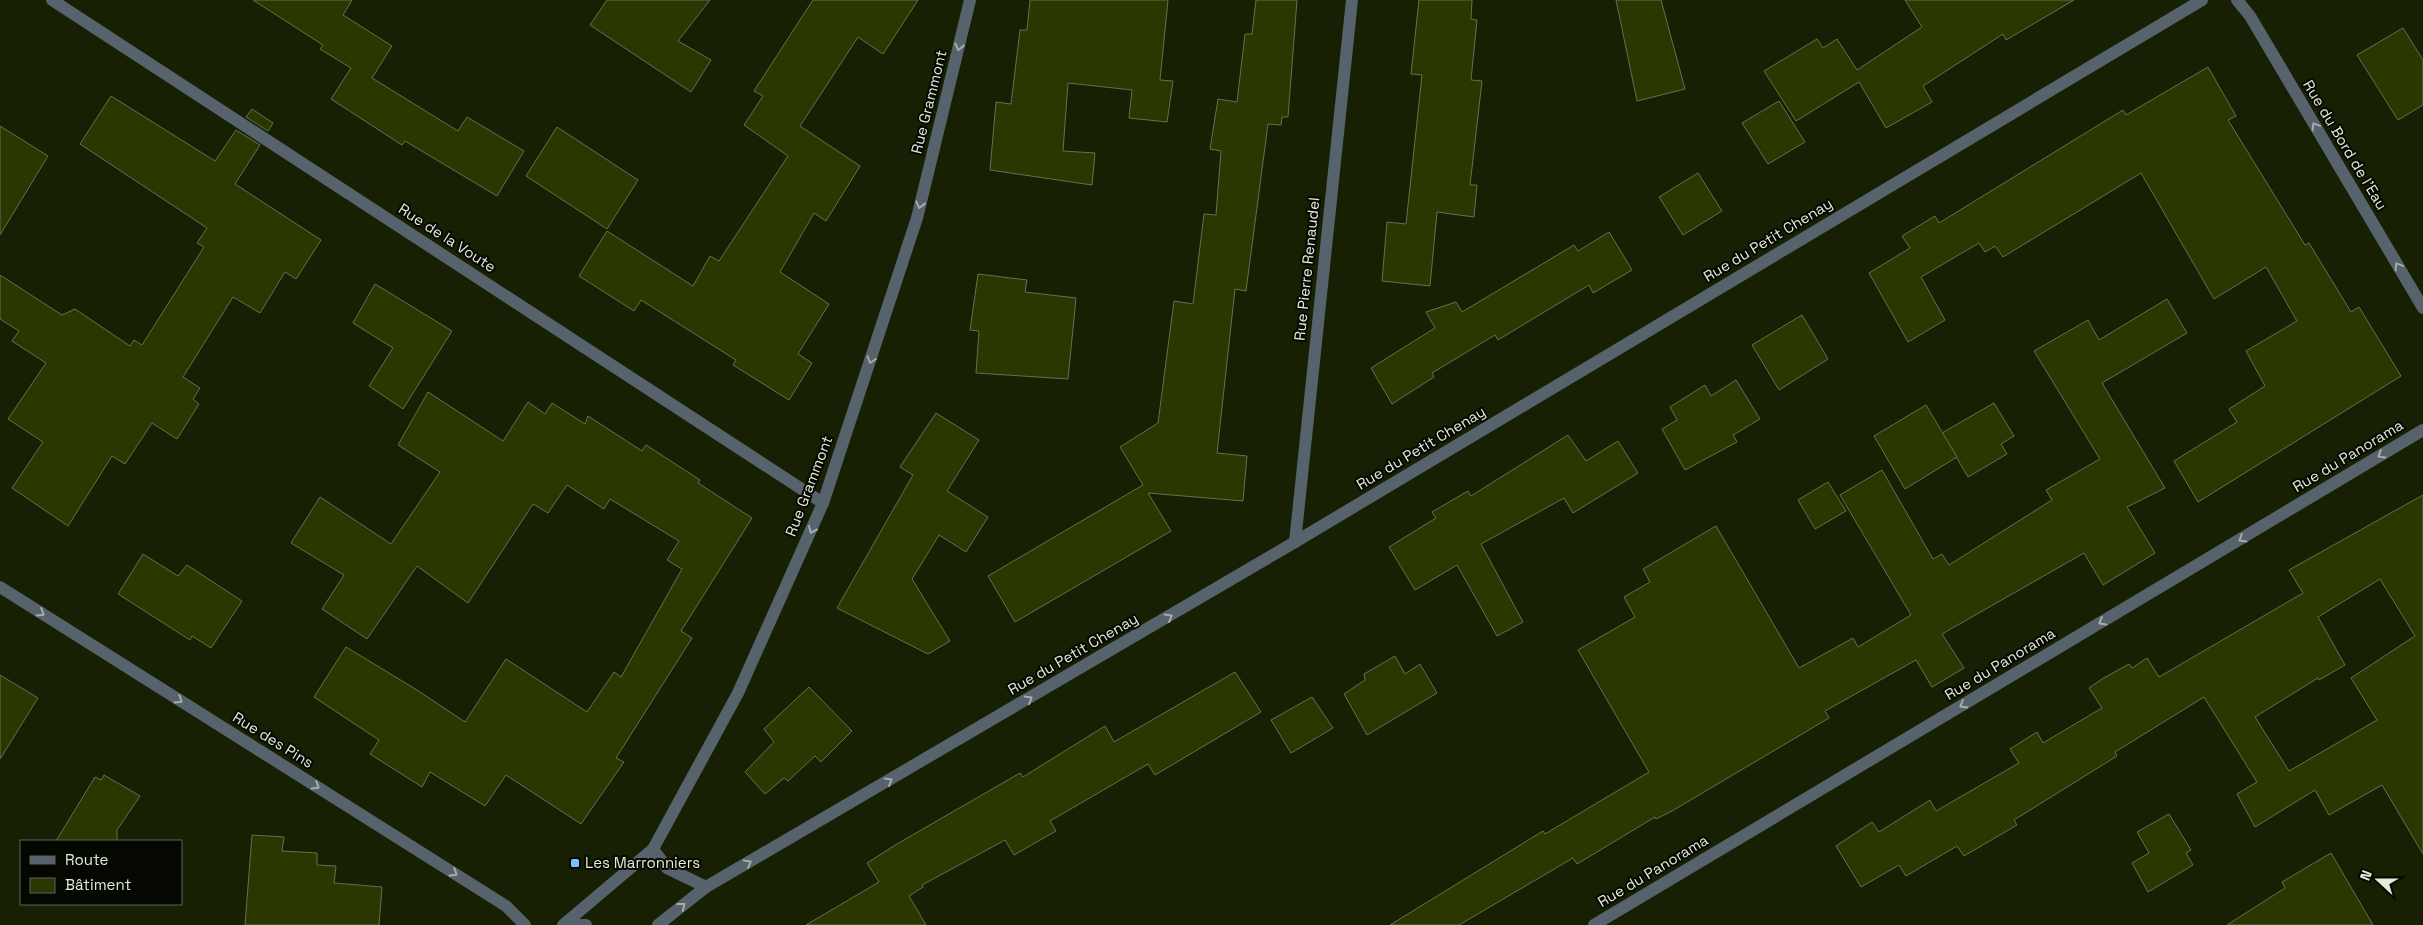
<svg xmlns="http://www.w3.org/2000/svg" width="2423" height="925" font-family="'Space Grotesk',sans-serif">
	<rect width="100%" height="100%" fill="#182003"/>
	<g fill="#2a3700" stroke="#657050" fill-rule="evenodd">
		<path d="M253,0H352L343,15L392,46L372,78L458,131L467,117L524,151L497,196L405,141L402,145L331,99L351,68L320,49L323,45Z"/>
		<path d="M607,0H710L678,41L711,60L691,92L590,25Z"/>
		<path d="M813,0H918L883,54L858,37L800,126L860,166L826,221L814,213L780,272L829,304L798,354L812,363L789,400L733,365L736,360L641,300L634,311L579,276L607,231L693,286L710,256L719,261L788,156L744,125L763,96L754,91Z"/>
		<path d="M1030,0H1168L1160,80L1173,81L1167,122L1129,118L1132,90L1068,83L1063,151L1095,153L1092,185L990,170L996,102L1011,104L1020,30H1027Z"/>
		<path d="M1256,0H1297L1288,117H1282L1281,125L1268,124L1246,291L1235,289L1217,453L1247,456L1243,501L1148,493L1171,531L1015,622L988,576L1143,485L1120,447L1158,423L1174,301L1193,304L1204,214L1216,215L1221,151L1210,149L1218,99L1237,102L1245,34H1252Z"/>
		<path d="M1419,0H1472L1471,19L1477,20L1471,80L1482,81L1470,185H1477L1474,217L1437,212L1430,286L1382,281L1387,222L1406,224L1422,75L1411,74Z"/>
		<path d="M1616,0H1661L1685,89L1637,101Z"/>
		<path d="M1905,0H2074L2006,40L2003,34L1923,86L1932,102L1886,128L1859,82L1796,121L1764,71L1817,39L1823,48L1837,39L1857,70L1922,27Z"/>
		<path d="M2403,28L2423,60V105L2398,120L2357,55Z"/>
		<path d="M2208,67L2236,116L2228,120L2305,245L2309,243L2351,312L2359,307L2401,376L2198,502L2174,461L2237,422L2229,409L2265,386L2246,351L2297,321L2266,267L2214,299L2141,173L2003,257L1995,246L1985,252L1979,243L1921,277L1945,320L1908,342L1869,273L1910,248L1902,236L1935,216L1939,223L2123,110L2126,115Z"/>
		<path d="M111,96L215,161L236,130L260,145L235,184L321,240L296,279L285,272L260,313L233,297L183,377L200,388L193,399L199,404L177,439L152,423L125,464L112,456L68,526L12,488L43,442L8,419L46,363L12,341L19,331L0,319V275L62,315L75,309L130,346L134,340L142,345L204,247L197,243L207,228L80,144Z"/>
		<path d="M1779,101L1805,142L1768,164L1742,123Z"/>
		<path d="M252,109L273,123L268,131L246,117Z"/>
		<path d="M0,126L48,156L0,235Z"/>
		<path d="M557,127L638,180L607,229L526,176Z"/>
		<path d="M1698,173L1722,211L1683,235L1659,197Z"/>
		<path d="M1609,232L1632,270L1593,293L1589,285L1498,340L1495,335L1432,373L1434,377L1392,404L1371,368L1435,328L1426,312L1456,302L1462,312L1574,245L1578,251Z"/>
		<path d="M978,274L1027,280L1025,292L1076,298L1068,379L976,373L979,331L970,330Z"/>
		<path d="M375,284L452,331L403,409L369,386L393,348L353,323Z"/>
		<path d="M2167,299L2187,333L2102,383L2165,488L2127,507L2155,553L2103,585L2084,553L1942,634L1964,668L1932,687L1916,660L1825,711L1829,718L1672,811L1656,819L1655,817L1577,864L1573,858L1459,925H1390L1543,831L1545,834L1649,772L1578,650L1635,617L1624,597L1650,582L1643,569L1716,526L1799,668L1853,638L1858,647L1911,615L1840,495L1882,470L1933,559L1942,554L1949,565L2052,500L2046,490L2100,459L2034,351L2088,320L2099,340Z"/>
		<path d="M1802,315L1828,359L1779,390L1752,345Z"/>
		<path d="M1736,380L1760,419L1733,435L1737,442L1685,470L1662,429L1677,420L1670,407L1705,385L1711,396Z"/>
		<path d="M428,392L503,441L528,402L545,414L552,403L585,424L588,416L642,451L646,445L700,480L698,483L752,518L681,631L692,638L616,758L624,762L581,824L506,775L485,806L430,772L422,787L370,754L379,740L314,697L346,647L417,690L465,722L506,659L587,712L614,672L621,677L682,569L667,560L679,541L610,499L604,509L567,485L548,513L533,504L468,603L417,566L367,639L322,609L344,575L291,543L320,497L391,544L440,472L398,445Z"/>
		<path d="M1994,403L2014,436L2001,444L2007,454L1968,477L1942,433Z"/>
		<path d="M1926,405L1957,457L1905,489L1874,436Z"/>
		<path d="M936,413L979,440L947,491L988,517L966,552L939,535L912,579L950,641L928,654L837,608L913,475L900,467Z"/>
		<path d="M1568,435L1586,461L1618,441L1638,473L1573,513L1564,498L1481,544L1523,622L1497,636L1457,565L1415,590L1389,547L1436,518L1432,512L1468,491L1471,496Z"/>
		<path d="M1828,482L1846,511L1815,529L1798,500Z"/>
		<path d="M2423,495V854L2382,785L2329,815L2315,790L2255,827L2237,794L2257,782L2204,697L2115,752L2117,756L2014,820L2017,825L1964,856L1957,846L1906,876L1899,865L1861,887L1836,846L1872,822L1879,832L1930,800L1936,811L2019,763L2010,749L2037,732L2043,743L2102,708L2089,688L2102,679L2129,664L2132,668L2147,658L2159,677L2303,593L2289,570ZM2380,579L2415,636L2351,678L2377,720L2289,771L2255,717L2318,678L2319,680L2345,665L2318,617Z"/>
		<path d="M143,554L178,576L187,565L242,601L211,648L192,636L190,640L118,594Z"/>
		<path d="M1395,656L1405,674L1420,664L1437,693L1367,735L1344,694L1365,680L1364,674Z"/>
		<path d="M1235,672L1261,712L1155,775L1148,764L1050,821L1056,831L1014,855L1005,840L922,885L923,887L909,896L926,925H806L879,882L867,863L897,844L1020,773L1023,777L1105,726L1114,742Z"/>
		<path d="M0,675L38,698L0,759Z"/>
		<path d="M809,687L852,731L821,762L815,756L788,781L784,778L765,794L745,772L774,742L764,729Z"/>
		<path d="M1312,697L1333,728L1291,753L1271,720Z"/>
		<path d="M104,775L140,796L117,830V841H56L95,777L101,780Z"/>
		<path d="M2169,814L2191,850L2186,853L2193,865L2148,892L2132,863L2149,853L2137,832Z"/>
		<path d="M252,835L284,837L282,851L317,853V865L336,866L334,883L382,887L379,925H245Z"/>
		<path d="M2331,853L2373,925H2227L2285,888L2282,882Z"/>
	</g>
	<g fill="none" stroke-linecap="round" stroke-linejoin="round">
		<g stroke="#56626c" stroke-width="12">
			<path d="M52,0L823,503"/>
			<path d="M2237,0L2250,16L2423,308"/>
			<path d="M1295,542L1352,0"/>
			<path d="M0,587L506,906L525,925"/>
			<path d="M653,849L667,868L706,887"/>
			<path d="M563,925L653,849L738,693L823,503L917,218L970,0"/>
			<path d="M567,925H586"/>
			<path d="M658,925L706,887L1295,542L2202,0"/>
			<path d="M1594,925L2423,430"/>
		</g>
	</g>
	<defs><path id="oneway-chevron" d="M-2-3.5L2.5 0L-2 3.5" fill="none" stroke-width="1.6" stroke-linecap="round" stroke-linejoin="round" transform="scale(1.25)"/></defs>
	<g stroke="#a4ada8">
		<use href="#oneway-chevron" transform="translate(959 47) rotate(104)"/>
		<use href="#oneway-chevron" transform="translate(2315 126) rotate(-121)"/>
		<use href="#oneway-chevron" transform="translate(920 205) rotate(104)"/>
		<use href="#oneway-chevron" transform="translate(2398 266) rotate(-121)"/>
		<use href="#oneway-chevron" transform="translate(871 360) rotate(108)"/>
		<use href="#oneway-chevron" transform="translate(2381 455) rotate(149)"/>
		<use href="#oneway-chevron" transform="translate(812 530) rotate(114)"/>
		<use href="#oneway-chevron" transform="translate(2242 539) rotate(149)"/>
		<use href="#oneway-chevron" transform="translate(41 613) rotate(32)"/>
		<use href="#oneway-chevron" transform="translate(1169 617) rotate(-30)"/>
		<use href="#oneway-chevron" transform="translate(2102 622) rotate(149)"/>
		<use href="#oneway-chevron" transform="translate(1029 699) rotate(-30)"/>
		<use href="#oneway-chevron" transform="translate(179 700) rotate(32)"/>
		<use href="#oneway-chevron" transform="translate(1963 705) rotate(149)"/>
		<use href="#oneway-chevron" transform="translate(889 781) rotate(-30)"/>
		<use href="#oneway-chevron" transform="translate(316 786) rotate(32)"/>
		<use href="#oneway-chevron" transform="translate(748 863) rotate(-30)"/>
		<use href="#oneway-chevron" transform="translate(454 873) rotate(32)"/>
		<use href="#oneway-chevron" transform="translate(682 906) rotate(-38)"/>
	</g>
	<rect fill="#7cbef9" stroke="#050801" stroke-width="2" x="570" y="858" width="10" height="10" rx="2.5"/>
	<g text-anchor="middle" stroke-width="4" stroke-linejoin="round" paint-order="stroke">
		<g font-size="15" fill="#e4ebd9" stroke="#050801">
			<text transform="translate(929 102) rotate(-76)" y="5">Rue Grammont</text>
			<text transform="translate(2345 145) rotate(59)" y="5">Rue du Bord de l'Eau</text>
			<text transform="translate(447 238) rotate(33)" y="5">Rue de la Voute</text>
			<text transform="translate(1768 240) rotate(-31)" y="5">Rue du Petit Chenay</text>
			<text transform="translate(1307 269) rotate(-84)" y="5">Rue Pierre Renaudel</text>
			<text transform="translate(1421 448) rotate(-31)" y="5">Rue du Petit Chenay</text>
			<text transform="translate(2348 456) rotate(-31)" y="5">Rue du Panorama</text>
			<text transform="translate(809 486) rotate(-69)" y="5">Rue Grammont</text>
			<text transform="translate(1073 654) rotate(-30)" y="5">Rue du Petit Chenay</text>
			<text transform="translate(2000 664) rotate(-31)" y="5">Rue du Panorama</text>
			<text transform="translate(273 740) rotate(32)" y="5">Rue des Pins</text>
			<text transform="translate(1653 871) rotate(-31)" y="5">Rue du Panorama</text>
		</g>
		<g font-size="15" fill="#e4ebd9" stroke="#050801" text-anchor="start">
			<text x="585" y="868">Les Marronniers</text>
		</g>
	</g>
	<rect x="20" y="840" width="162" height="65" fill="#050801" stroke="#5e6357"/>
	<rect x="30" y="856" width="25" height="8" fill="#56626c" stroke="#5e6357"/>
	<text x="65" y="865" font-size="15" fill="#e4ebd9">Route</text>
	<rect x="30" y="878" width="25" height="15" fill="#2a3700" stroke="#5e6357"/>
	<text x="65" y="890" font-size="15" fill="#e4ebd9">Bâtiment</text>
	<g transform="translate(2378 880) rotate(291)" stroke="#050801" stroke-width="4" paint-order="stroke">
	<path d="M0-4L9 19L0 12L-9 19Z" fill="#e4ebd9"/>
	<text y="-8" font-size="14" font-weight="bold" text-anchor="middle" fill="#e4ebd9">N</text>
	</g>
</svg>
